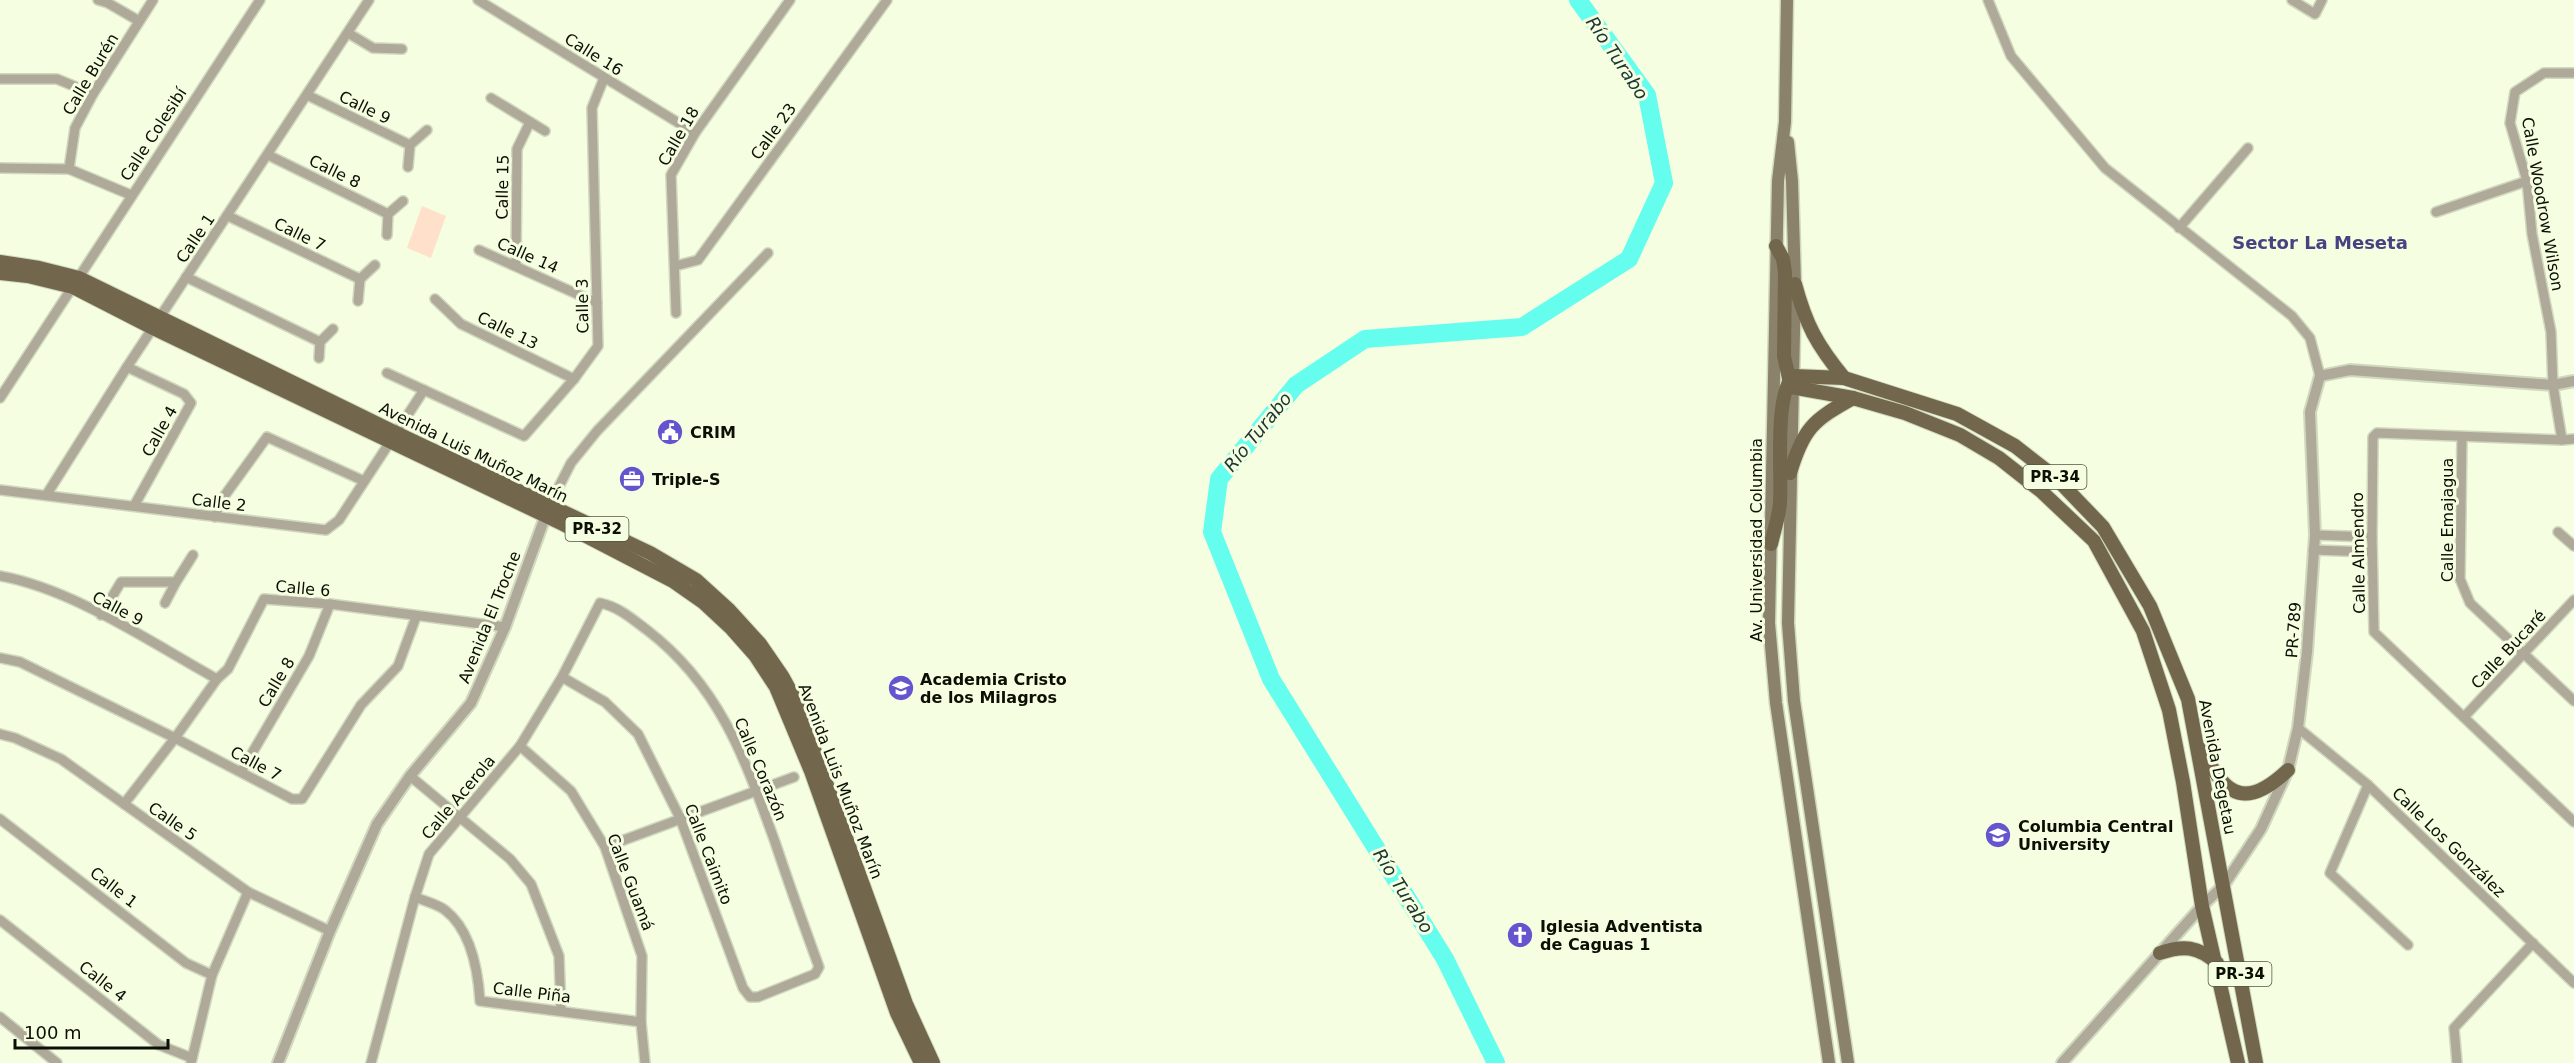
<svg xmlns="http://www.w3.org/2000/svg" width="2574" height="1063" font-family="'DejaVu Sans',sans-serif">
	<rect width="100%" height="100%" fill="#f5fee1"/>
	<path fill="#ffe0cb" d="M422,206L446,216L431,258L407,248Z"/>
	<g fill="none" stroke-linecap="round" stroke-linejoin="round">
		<path stroke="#65fdee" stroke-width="18" d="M1496,1063L1445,959L1271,679L1212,532L1219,479L1296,385L1365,339L1522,327L1629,259L1664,183L1647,95L1578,0"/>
		<g stroke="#d0d8be" stroke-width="12">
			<g id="minor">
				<path d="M98,0L108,3L139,21"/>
				<path d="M478,0L695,133"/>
				<path d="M1988,0L2011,56L2105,168L2292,316L2310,338L2320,376"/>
				<path d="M2292,0L2315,14L2322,0"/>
				<path d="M348,33L373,48L402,49"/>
				<path d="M0,79H57L93,94"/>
				<path d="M307,95L410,145"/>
				<path d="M491,98L545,131"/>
				<path d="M268,155L388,214"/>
				<path d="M408,167L410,145L427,130"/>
				<path d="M0,168L69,169L131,195"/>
				<path d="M69,169L75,128L93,94L153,0"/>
				<path d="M2436,212L2527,181"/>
				<path d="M228,216L360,279"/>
				<path d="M2179,228L2248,148"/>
				<path d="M387,235L388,214L403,201"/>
				<path d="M479,250L597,303"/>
				<path d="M516,265L517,149L530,122"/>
				<path d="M675,266L698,260L887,0"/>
				<path d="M186,277L320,342"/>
				<path d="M435,299L461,324L574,379"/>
				<path d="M358,301L360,279L375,265"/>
				<path d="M676,313L671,175L695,133L790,0"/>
				<path d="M319,358L320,342L333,329"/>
				<path d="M127,367L184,394L191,403L134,506"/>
				<path d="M387,373L524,436L574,379L598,346L592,108L604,78"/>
				<path d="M0,398L260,0"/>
				<path d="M2462,437L2460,579L2470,603L2574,701"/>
				<path d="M2574,439L2562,440L2377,433L2373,437L2372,537L2374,632L2574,822"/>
				<path d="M2562,440L2553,385L2551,332L2532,234L2527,181L2510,123L2515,92L2544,73H2574"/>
				<path d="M0,490L326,530L339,520L424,390"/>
				<path d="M47,494L127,367L369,0"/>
				<path d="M549,506L571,463L597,431L768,253"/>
				<path d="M215,517L220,502L267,437L364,481"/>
				<path d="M2558,532L2574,546"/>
				<path d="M2315,535L2372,537"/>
				<path d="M2313,550L2372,552"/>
				<path d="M0,576C73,589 152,643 217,679"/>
				<path d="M165,603L176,582"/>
				<path d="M101,615L121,582H176L193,555"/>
				<path d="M0,658L20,662L175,738L292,799H302L361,705L398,666L416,617"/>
				<path d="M2464,717L2574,600"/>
				<path d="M2298,728L2368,785L2574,983"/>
				<path d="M0,734L15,738L61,759L248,892L330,931"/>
				<path d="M520,746L571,791L605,847L642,956L641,1022L645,1063"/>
				<path d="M241,772L309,656L330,604"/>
				<path d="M410,776L510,859L531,884L559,956L561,1011"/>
				<path d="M2368,785L2330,873L2408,945"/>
				<path d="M124,804L175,738L217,679L228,669L264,599L330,604L505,627"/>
				<path d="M0,819L186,963L212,975"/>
				<path d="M605,847L794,777"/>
				<path d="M415,897C424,901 437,904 445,910C471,930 478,970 480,1001L641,1022"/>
				<path d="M0,920L159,1045L192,1058"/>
				<path d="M0,1017L57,1063"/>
				<path d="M191,1063L212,975L248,892"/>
				<path d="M371,1063L415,897L429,854L520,746L562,677L600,603C619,607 631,618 647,630C720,686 745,759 775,842C789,884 804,926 819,967L815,974L758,997H750L743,988L680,818L638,734L605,702L562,677"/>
				<path d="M2457,1063L2454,1028L2533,943"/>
			</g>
		</g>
		<g stroke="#d0d8be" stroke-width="14">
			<g id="tertiary">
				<path d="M278,1063L330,931L377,824L410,776L471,703L505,627L548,509"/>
				<path d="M2062,1063L2202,906L2224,885L2261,829L2288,770L2298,728L2307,652L2315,535L2310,412L2320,376L2350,370L2553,385L2574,381"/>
			</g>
		</g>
		<g stroke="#d0d8be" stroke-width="15">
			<g id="secondary">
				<path d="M1787,0L1785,122L1778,181L1769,623L1776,703L1829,1063"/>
				<path d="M1788,142L1792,181L1795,284L1788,623L1794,701L1848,1063"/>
			</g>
		</g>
		<g stroke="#d0d8be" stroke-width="16">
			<g id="primary">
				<path d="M1776,246L1783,259L1785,272L1784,356L1791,387L1853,398L1905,413L1960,435L1999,458L2041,491L2094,541L2143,631L2169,710L2183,782L2202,906L2238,1063"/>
				<path d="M0,262L39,268L79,278L396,433L650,553L696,580L729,610L760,644L782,676L798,705L906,1004L933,1063"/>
				<path d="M0,273L28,276L73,287L153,328L563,524L673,581L703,602L732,629L755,655L776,687L811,771L897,1013L921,1063"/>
				<path d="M1795,284C1806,325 1817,345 1844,378"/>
				<path d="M1790,473C1803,429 1813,420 1853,398"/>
				<path d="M1771,544C1774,530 1779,517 1780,503C1782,473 1774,398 1793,376L1844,378L1957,414L2015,446L2056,478L2103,527L2150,606L2188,699L2256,1063"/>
				<path d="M2203,750C2225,799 2248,808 2288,770"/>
				<path d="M2160,953C2183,945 2198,946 2217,963"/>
			</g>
		</g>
		<use href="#minor" stroke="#afa99a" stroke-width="9"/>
		<use href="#tertiary" stroke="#afa99a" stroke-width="10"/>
		<use href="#secondary" stroke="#8b826c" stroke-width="12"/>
		<use href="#primary" stroke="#72674c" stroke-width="14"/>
	</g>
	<defs>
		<g id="civic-disc" transform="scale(1.35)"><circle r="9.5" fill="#6454cd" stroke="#f5fee1"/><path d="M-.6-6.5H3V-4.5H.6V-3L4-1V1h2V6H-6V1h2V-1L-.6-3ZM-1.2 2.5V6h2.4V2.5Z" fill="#fff"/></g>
		<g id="office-disc" transform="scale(1.35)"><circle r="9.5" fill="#6454cd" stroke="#f5fee1"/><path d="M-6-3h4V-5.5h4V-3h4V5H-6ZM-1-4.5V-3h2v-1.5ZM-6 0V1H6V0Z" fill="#fff"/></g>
		<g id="school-disc" transform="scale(1.35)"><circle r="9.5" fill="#6454cd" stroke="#f5fee1"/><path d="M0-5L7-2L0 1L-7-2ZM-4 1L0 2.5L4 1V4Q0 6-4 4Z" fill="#fff"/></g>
		<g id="university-disc" transform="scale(1.35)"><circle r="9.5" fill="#6454cd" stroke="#f5fee1"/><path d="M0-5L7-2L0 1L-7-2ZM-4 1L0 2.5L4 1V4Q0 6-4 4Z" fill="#fff"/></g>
		<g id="church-disc" transform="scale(1.35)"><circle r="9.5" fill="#6454cd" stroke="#f5fee1"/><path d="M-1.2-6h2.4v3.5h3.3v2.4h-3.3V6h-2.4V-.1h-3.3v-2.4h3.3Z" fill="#fff"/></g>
	</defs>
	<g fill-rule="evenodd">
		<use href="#civic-disc" x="670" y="432"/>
		<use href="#office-disc" x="632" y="479"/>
		<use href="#school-disc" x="901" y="688"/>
		<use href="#university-disc" x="1998" y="835"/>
		<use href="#church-disc" x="1520" y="935"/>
	</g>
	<g text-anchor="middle" stroke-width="6" stroke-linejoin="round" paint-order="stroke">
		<g fill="#f5fee1" stroke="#515746" stroke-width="1.5">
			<rect x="2023.5" y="465" width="63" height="24" rx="4.5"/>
			<rect x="565.5" y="517" width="63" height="24" rx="4.5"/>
			<rect x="2208.5" y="962" width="63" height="24" rx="4.5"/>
		</g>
		<g font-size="15" font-weight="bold" fill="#0b0f04">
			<text x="2055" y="482">PR-34</text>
			<text x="597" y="534">PR-32</text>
			<text x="2240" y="979">PR-34</text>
		</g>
		<g font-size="16" fill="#0b0f04" stroke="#f5fee1">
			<text transform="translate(594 54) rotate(32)" y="6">Calle 16</text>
			<text transform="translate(90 74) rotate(-59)" y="6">Calle Burén</text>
			<text transform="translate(365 107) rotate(26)" y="6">Calle 9</text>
			<text transform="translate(773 131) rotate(-54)" y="6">Calle 23</text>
			<text transform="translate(153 134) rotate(-57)" y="6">Calle Colesibí</text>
			<text transform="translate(678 136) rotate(-60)" y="6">Calle 18</text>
			<text transform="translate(335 171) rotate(26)" y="6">Calle 8</text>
			<text transform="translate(502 187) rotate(-89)" y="6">Calle 15</text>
			<text transform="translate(2543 204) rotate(80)" y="6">Calle Woodrow Wilson</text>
			<text transform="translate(300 234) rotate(26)" y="6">Calle 7</text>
			<text transform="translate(195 238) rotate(-56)" y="6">Calle 1</text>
			<text transform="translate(528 255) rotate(24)" y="6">Calle 14</text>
			<text transform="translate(582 306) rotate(-91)" y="6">Calle 3</text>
			<text transform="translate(508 330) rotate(26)" y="6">Calle 13</text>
			<text transform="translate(159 431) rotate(-61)" y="6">Calle 4</text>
			<text transform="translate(474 452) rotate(26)" y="6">Avenida Luis Muñoz Marín</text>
			<text transform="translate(219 502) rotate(7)" y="6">Calle 2</text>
			<text transform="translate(2447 520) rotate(-90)" y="6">Calle Emajagua</text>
			<text transform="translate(1756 540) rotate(-90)" y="6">Av. Universidad Columbia</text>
			<text transform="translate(2358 553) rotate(-91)" y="6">Calle Almendro</text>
			<text transform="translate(303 588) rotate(5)" y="6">Calle 6</text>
			<text transform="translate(118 608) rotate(28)" y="6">Calle 9</text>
			<text transform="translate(489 617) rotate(-68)" y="6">Avenida El Troche</text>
			<text transform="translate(2293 630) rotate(-86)" y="6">PR-789</text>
			<text transform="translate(2508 649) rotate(-47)" y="6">Calle Bucaré</text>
			<text transform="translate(276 682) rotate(-59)" y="6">Calle 8</text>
			<text transform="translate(256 763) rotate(28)" y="6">Calle 7</text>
			<text transform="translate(2218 767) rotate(79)" y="6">Avenida Degetau</text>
			<text transform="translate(761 769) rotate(67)" y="6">Calle Corazón</text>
			<text transform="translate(841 781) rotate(69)" y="6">Avenida Luis Muñoz Marín</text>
			<text transform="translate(458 797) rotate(-50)" y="6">Calle Acerola</text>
			<text transform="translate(173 821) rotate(35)" y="6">Calle 5</text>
			<text transform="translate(2449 842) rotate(44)" y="6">Calle Los González</text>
			<text transform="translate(709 854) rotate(69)" y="6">Calle Caimito</text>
			<text transform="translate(631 882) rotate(69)" y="6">Calle Guamá</text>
			<text transform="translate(114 887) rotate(38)" y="6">Calle 1</text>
			<text transform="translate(103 981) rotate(38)" y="6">Calle 4</text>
			<text transform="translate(532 992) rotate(7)" y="6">Calle Piña</text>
		</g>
		<g font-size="16" font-weight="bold" fill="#0b0f04" stroke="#f5fee1" text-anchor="start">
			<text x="690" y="438">CRIM</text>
			<text x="652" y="485">Triple-S</text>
			<text x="920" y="685">Academia Cristo<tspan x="920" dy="18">de los Milagros</tspan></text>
			<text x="2018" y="832">Columbia Central<tspan x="2018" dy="18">University</tspan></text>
			<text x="1540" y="932">Iglesia Adventista<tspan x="1540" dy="18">de Caguas 1</tspan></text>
		</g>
		<g font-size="18" font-style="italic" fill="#1c3532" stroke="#f5fee1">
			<text transform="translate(1617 58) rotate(56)" y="6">Río Turabo</text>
			<text transform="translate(1258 432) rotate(-51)" y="6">Río Turabo</text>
			<text transform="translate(1403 891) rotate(58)" y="6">Río Turabo</text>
		</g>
		<g font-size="18" font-weight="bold" fill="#474380" stroke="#f5fee1">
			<text x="2320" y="249">Sector La Meseta</text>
		</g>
	</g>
	<path d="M15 1039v9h153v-9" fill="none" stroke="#0b0f04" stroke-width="3"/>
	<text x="24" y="1039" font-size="18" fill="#0b0f04" stroke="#f5fee1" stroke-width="4.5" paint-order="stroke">100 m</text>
</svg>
